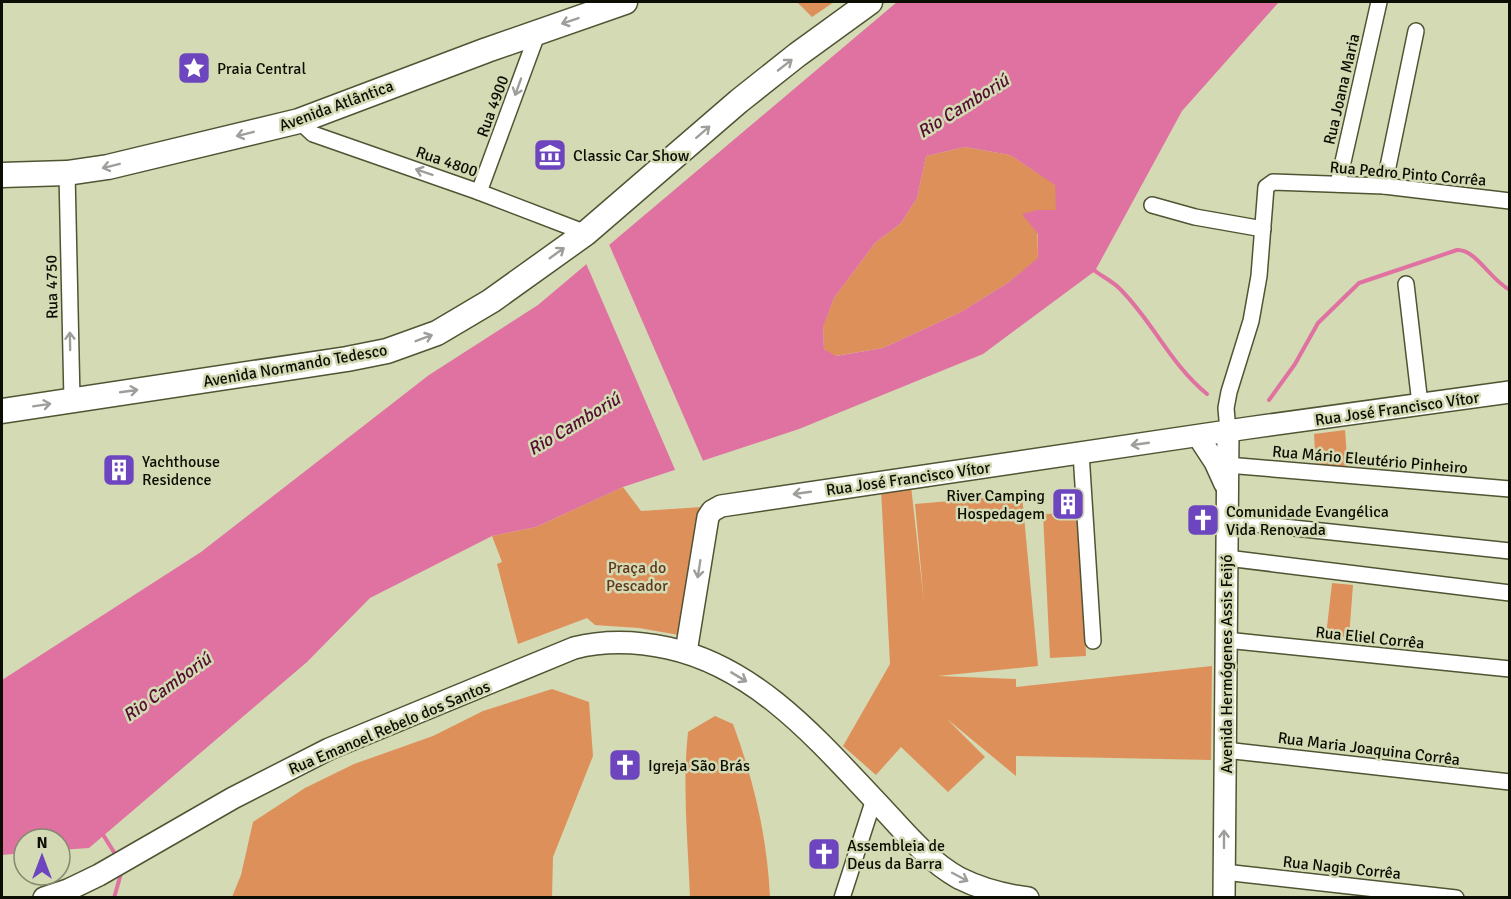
<svg xmlns="http://www.w3.org/2000/svg" width="1511" height="899" font-family="Signika,sans-serif">
	<rect width="100%" height="100%" fill="#d4dab4"/>
	<g fill="#de905a">
		<path d="M797,2H834L812,17Z"/>
		<path d="M965,147L1010,155L1056,185V210H1037L1038,259L1009,282L961,312L883,348L835,356L824,349L823,326L834,298L875,243L901,223L917,198L926,156Z"/>
		<path d="M1345,430L1348,470L1316,469L1314,434Z"/>
		<path d="M911,486L924,602L915,504L1022,495L1038,666L938,676L1016,679V687L1212,666L1211,760L1016,756V776L947,719L985,757L948,792L901,747L876,775L843,746L890,664L881,489Z"/>
		<path d="M623,487L641,511L702,507L679,635L639,628L595,625L587,618L518,644L497,564L502,562L492,536L536,527Z"/>
		<path d="M1081,513L1086,656L1050,658L1043,514Z"/>
		<path d="M1332,583L1353,585L1349,637L1326,636Z"/>
		<path d="M552,689L589,702L593,756L553,857L552,897H232L241,875L253,822L305,788L354,764L433,736L483,711Z"/>
		<path d="M715,716L733,724C754,781 767,836 770,897H690C688,842 682,787 688,732Z"/>
	</g>
	<path fill="#df72a1" fill-rule="evenodd" d="M897,2H1279L1182,111L1095,271L983,354L799,429L623,487L536,527L492,536L370,598L307,662L89,848L60,850V839H24V853L2,855V680L201,552L429,375L538,305ZM965,147L1010,155L1055,185L1056,210H1037L1022,214L1038,234V258L1009,282L961,312L883,348L836,356L824,349L823,327L834,298L875,243L901,223L917,198L926,156Z"/>
	<path fill="#d4dab4" d="M608,242L704,463L676,472L585,261Z"/>
	<g fill="none" stroke-linecap="round" stroke-linejoin="round">
		<g stroke="#df72a1" stroke-width="4">
			<path d="M1093,266L1095,271C1103,277 1114,282 1121,290C1153,322 1171,365 1207,394"/>
			<path d="M1269,400L1295,364L1318,323L1359,283L1457,250C1476,249 1490,280 1510,290"/>
			<path d="M102,833L117,857"/>
			<path d="M114,898L122,870"/>
		</g>
		<g stroke="#505433" stroke-width="18">
			<g id="street">
				<path d="M299,121L313,134L479,192L586,233"/>
				<path d="M67,173L72,400"/>
				<path d="M1338,184L1379,2"/>
				<path d="M1384,186L1416,31"/>
				<path d="M479,192L538,32"/>
				<path d="M1152,205L1195,217L1263,229"/>
				<path d="M1406,284L1420,404"/>
				<path d="M1228,431L1226,408L1229,392L1251,321L1259,276L1266,187L1273,182L1384,186L1510,201"/>
				<path d="M1081,453L1093,641"/>
				<path d="M1227,465L1510,489"/>
				<path d="M1227,521L1510,551"/>
				<path d="M1227,558L1510,593"/>
				<path d="M1226,640L1510,669"/>
				<path d="M1225,750L1510,782"/>
				<path d="M1224,872L1456,898"/>
				<path d="M842,898L874,799"/>
			</g>
		</g>
		<g stroke="#505433" stroke-width="24">
			<g id="secondary">
				<path d="M1198,436L1215,462L1225,484"/>
				<path d="M686,652L708,517L712,511L721,506L1248,428L1510,392"/>
				<path d="M44,898L68,890L99,875L233,798L329,749L574,648C606,640 635,641 668,648C760,668 823,746 885,811C908,836 929,861 959,878C981,889 1004,895 1028,898"/>
				<path d="M1224,898L1228,431"/>
			</g>
		</g>
		<g stroke="#505433" stroke-width="27">
			<g id="primary">
				<path d="M2,175L67,173L108,167L299,121L487,50L625,2"/>
				<path d="M2,411L347,359L387,351L437,333L491,301L586,233L739,101L797,55L870,2"/>
			</g>
		</g>
		<use href="#street" stroke="#fff" stroke-width="15"/>
		<use href="#secondary" stroke="#fff" stroke-width="21"/>
		<use href="#primary" stroke="#fff" stroke-width="24"/>
	</g>
	<defs><path id="oneway-shaft" d="M-6 0H5M1.5-3L5.5 0L1.5 3" fill="none" stroke-width="1.6" stroke-linecap="round" stroke-linejoin="round" transform="scale(1.5)"/></defs>
	<g stroke="#9e9f9a">
		<use href="#oneway-shaft" transform="translate(570 21) rotate(161)"/>
		<use href="#oneway-shaft" transform="translate(785 65) rotate(-38)"/>
		<use href="#oneway-shaft" transform="translate(518 87) rotate(110)"/>
		<use href="#oneway-shaft" transform="translate(703 132) rotate(-41)"/>
		<use href="#oneway-shaft" transform="translate(245 134) rotate(166)"/>
		<use href="#oneway-shaft" transform="translate(111 166) rotate(166)"/>
		<use href="#oneway-shaft" transform="translate(424 172) rotate(-161)"/>
		<use href="#oneway-shaft" transform="translate(557 253) rotate(-36)"/>
		<use href="#oneway-shaft" transform="translate(424 338) rotate(-21)"/>
		<use href="#oneway-shaft" transform="translate(70 341) rotate(-91)"/>
		<use href="#oneway-shaft" transform="translate(129 391) rotate(-8)"/>
		<use href="#oneway-shaft" transform="translate(42 405) rotate(-9)"/>
		<use href="#oneway-shaft" transform="translate(1140 444) rotate(172)"/>
		<use href="#oneway-shaft" transform="translate(802 493) rotate(172)"/>
		<use href="#oneway-shaft" transform="translate(699 569) rotate(99)"/>
		<use href="#oneway-shaft" transform="translate(739 677) rotate(31)"/>
		<use href="#oneway-shaft" transform="translate(1224 839) rotate(-90)"/>
		<use href="#oneway-shaft" transform="translate(960 877) rotate(28)"/>
	</g>
	<defs>
		<g id="sight-square" transform="scale(1.725)"><rect x="-9" y="-9" width="18" height="18" rx="4" fill="#6d45be" stroke="#d4dab4"/><path d="M0-6L1.8-2.2L6-1.7L2.9 1.2L3.7 5.4L0 3.3L-3.7 5.4L-2.9 1.2L-6-1.7L-1.8-2.2Z" fill="#fff"/></g>
		<g id="museum-square" transform="scale(1.725)"><rect x="-9" y="-9" width="18" height="18" rx="4" fill="#6d45be" stroke="#d4dab4"/><path d="M0-6L6-3V-2H-6V-3ZM-5-1h2V3h-2ZM-1-1h2V3h-2ZM3-1h2V3H3ZM-6 4H6V6H-6Z" fill="#fff"/></g>
		<g id="building-square" transform="scale(1.725)"><rect x="-9" y="-9" width="18" height="18" rx="4" fill="#6d45be" stroke="#d4dab4"/><path d="M-4-6H4V6H1V3H-1V6H-4ZM-2.5-4.3h1.7v1.8h-1.7ZM.8-4.3h1.7v1.8H.8ZM-2.5-1h1.7V.8h-1.7ZM.8-1h1.7V.8H.8Z" fill="#fff"/></g>
		<g id="church-square" transform="scale(1.725)"><rect x="-9" y="-9" width="18" height="18" rx="4" fill="#6d45be" stroke="#d4dab4"/><path d="M-1.2-6h2.4v3.5h3.3v2.4h-3.3V6h-2.4V-.1h-3.3v-2.4h3.3Z" fill="#fff"/></g>
	</defs>
	<g fill-rule="evenodd">
		<use href="#sight-square" x="194" y="68"/>
		<use href="#museum-square" x="550" y="155"/>
		<use href="#building-square" x="119" y="470"/>
		<use href="#building-square" x="1068" y="504"/>
		<use href="#church-square" x="1203" y="520"/>
		<use href="#church-square" x="625" y="765"/>
		<use href="#church-square" x="824" y="854"/>
	</g>
	<g text-anchor="middle" stroke-width="5" stroke-linejoin="round" paint-order="stroke">
		<g font-size="16" fill="#0d0e03" stroke="#d4dab4" text-anchor="start">
			<text x="217" y="74">Praia Central</text>
			<text x="573" y="161">Classic Car Show</text>
			<text x="142" y="467">Yachthouse<tspan x="142" dy="18">Residence</tspan></text>
			<text x="1045" y="501" text-anchor="end">River Camping<tspan x="1045" dy="18">Hospedagem</tspan></text>
			<text x="1226" y="517">Comunidade Evangélica<tspan x="1226" dy="18">Vida Renovada</tspan></text>
			<text x="648" y="771">Igreja São Brás</text>
			<text x="847" y="851">Assembleia de<tspan x="847" dy="18">Deus da Barra</tspan></text>
		</g>
		<g font-size="16" fill="#0d0e03" stroke="#d4dab4">
			<text transform="translate(1341 89) rotate(-77)" y="6">Rua Joana Maria</text>
			<text transform="translate(336 105) rotate(-20)" y="6">Avenida Atlântica</text>
			<text transform="translate(492 106) rotate(-70)" y="6">Rua 4900</text>
			<text transform="translate(447 161) rotate(19)" y="6">Rua 4800</text>
			<text transform="translate(1408 173) rotate(5)" y="6">Rua Pedro Pinto Corrêa</text>
			<text transform="translate(51 287) rotate(-91)" y="6">Rua 4750</text>
			<text transform="translate(295 365) rotate(-10)" y="6">Avenida Normando Tedesco</text>
			<text transform="translate(1397 408) rotate(-8)" y="6">Rua José Francisco Vítor</text>
			<text transform="translate(1370 459) rotate(5)" y="6">Rua Mário Eleutério Pinheiro</text>
			<text transform="translate(908 478) rotate(-8)" y="6">Rua José Francisco Vítor</text>
			<text transform="translate(1370 637) rotate(6)" y="6">Rua Eliel Corrêa</text>
			<text transform="translate(1226 664) rotate(-90)" y="6">Avenida Hermógenes Assis Feijó</text>
			<text transform="translate(389 727) rotate(-23)" y="6">Rua Emanoel Rebelo dos Santos</text>
			<text transform="translate(1369 748) rotate(7)" y="6">Rua Maria Joaquina Corrêa</text>
			<text transform="translate(1342 867) rotate(6)" y="6">Rua Nagib Corrêa</text>
		</g>
		<g font-size="16" fill="#60381c" stroke="#d4dab4">
			<text x="637" y="573">Praça do<tspan x="637" dy="18">Pescador</tspan></text>
		</g>
		<g font-size="18" font-style="italic" fill="#530e31" stroke="#d4dab4">
			<text transform="translate(963 106) rotate(-32)" y="6">Rio Camboriú</text>
			<text transform="translate(574 424) rotate(-31)" y="6">Rio Camboriú</text>
			<text transform="translate(167 687) rotate(-36)" y="6">Rio Camboriú</text>
		</g>
	</g>
	<rect width="1511" height="899" fill="none" stroke="#0d0e03" stroke-width="6"/>
	<g transform="translate(42 857)"><circle r="28" fill="#d4dab4" stroke="#84886d" stroke-width="1.5"/>
	<path d="M0-4.5L10 22L0 15L-10 22Z" fill="#6d45be"/>
	<text y="-9" font-size="16" font-weight="bold" text-anchor="middle" fill="#0d0e03">N</text>
	</g>
</svg>
